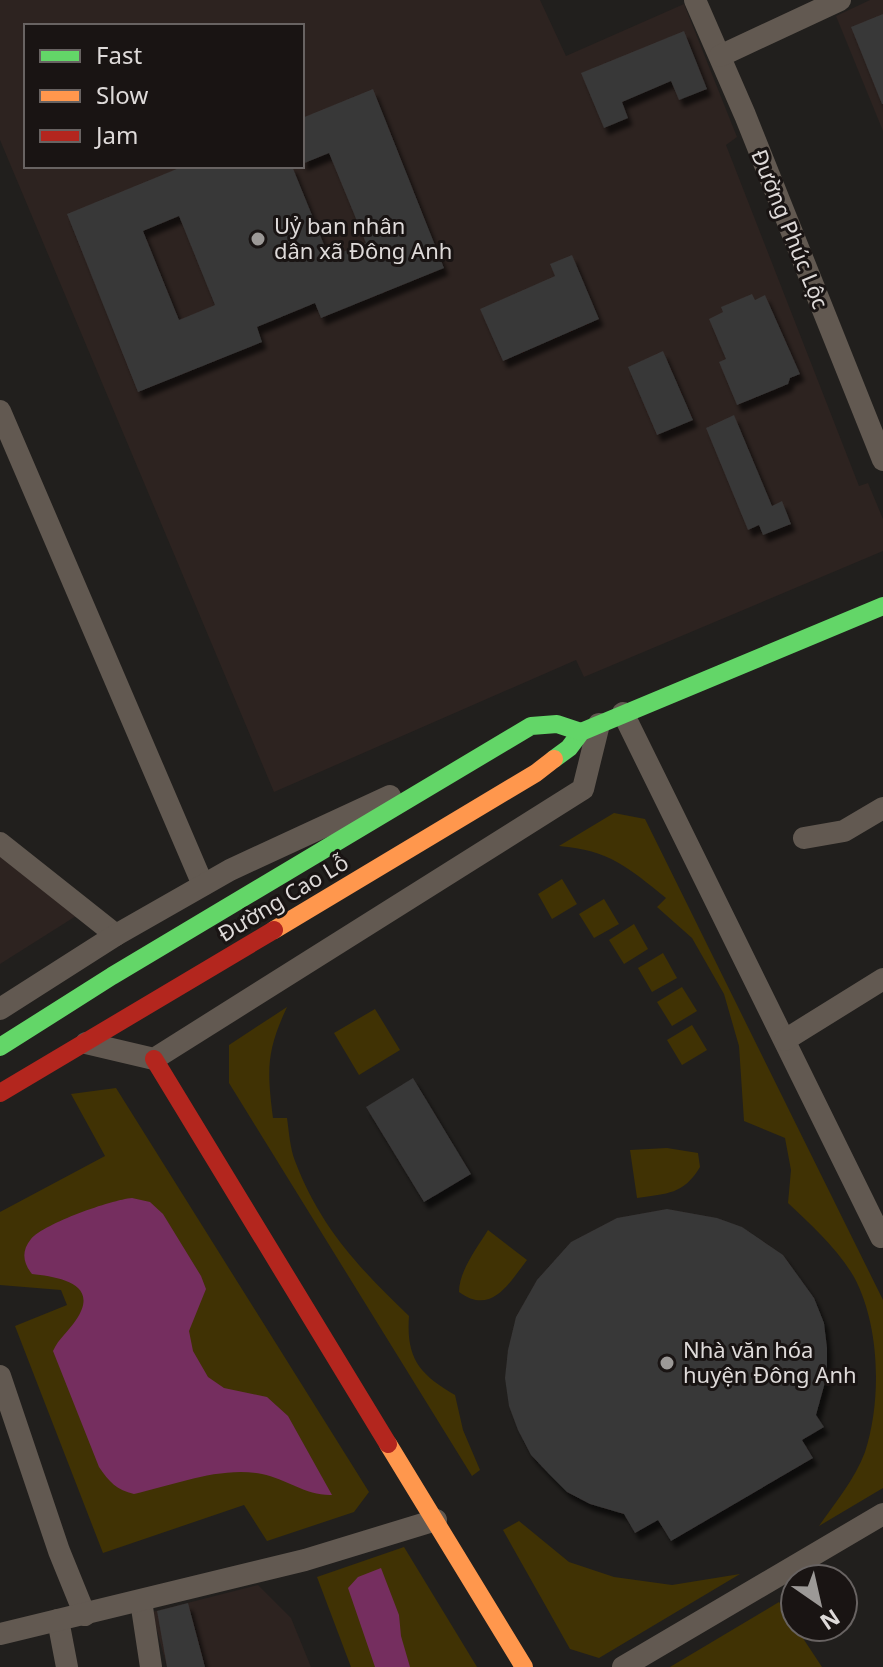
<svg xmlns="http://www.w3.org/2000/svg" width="883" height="1667" font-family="'Noto Sans',sans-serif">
	<defs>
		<filter id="shadow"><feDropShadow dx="4.5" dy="7" stdDeviation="2" flood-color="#0009"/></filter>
	</defs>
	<rect width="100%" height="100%" fill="#211f1d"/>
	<g fill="#2d2320" fill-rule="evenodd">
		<path d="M0,0H540L566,56L684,4L737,137L726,145L859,486L868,483L883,519V551L584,677L576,660L274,792L0,140ZM26,26H302V166H26Z"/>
		<path d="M870,0H883V131L836,16Z"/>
		<path d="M0,854L76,916L0,964Z"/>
		<path d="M258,1585L291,1618L311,1667H167L152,1612Z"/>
	</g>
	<g fill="#403204">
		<path d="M614,813L645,819L883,1300V1488L819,1526C835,1503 855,1479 865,1452C882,1400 880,1325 854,1277C838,1249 811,1225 788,1203L791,1170L785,1138L744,1121L739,1046L724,994L692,938L657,907L666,898C629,868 609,850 559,846Z"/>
		<path d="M562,879L577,904L552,919L538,894Z"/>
		<path d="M604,899L619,924L594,938L579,914Z"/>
		<path d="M634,924L648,949L624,964L609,940Z"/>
		<path d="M663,953L677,978L652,992L638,968Z"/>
		<path d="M682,987L697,1011L672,1026L657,1002Z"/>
		<path d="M287,1007C266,1052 267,1070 273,1118H287C289,1132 290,1148 295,1161C320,1227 359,1268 409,1316C406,1358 419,1374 455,1395L463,1430L480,1470L472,1476L229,1083V1045Z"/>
		<path d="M375,1009L400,1050L359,1075L334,1033Z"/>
		<path d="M692,1025L707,1050L682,1065L667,1040Z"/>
		<path d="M116,1088L369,1492L354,1512L267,1541L244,1505L103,1553L15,1326L67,1305L61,1290L0,1285V1212L105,1156L71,1094Z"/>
		<path d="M667,1148L698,1153L700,1167C683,1195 668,1193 637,1198L630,1150Z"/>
		<path d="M488,1230L527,1260C509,1283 492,1316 459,1292C459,1271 477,1248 488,1230Z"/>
		<path d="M519,1521L569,1562L614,1577L672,1585L740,1574L599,1658L570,1649L503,1530Z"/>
		<path d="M404,1547L477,1667H351L317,1577Z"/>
		<path d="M779,1602L822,1667H670Z"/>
	</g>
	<g fill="#752e5f">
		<path d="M132,1198L150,1202L163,1214L201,1276L206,1289L189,1331L193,1351L208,1377L224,1388L267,1397L288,1416L332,1495C307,1496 286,1479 262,1474C220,1466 175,1485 134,1494C117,1490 109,1482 99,1467L53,1351C59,1338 68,1332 76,1320C101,1283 58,1277 32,1274C23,1263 21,1251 31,1239C45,1223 111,1200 132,1198Z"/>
		<path d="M381,1568L399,1615L401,1636L410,1667H375L348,1588L358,1577Z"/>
	</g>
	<g fill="#393737" fill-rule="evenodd" filter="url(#shadow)">
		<path d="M883,14V104H882L851,27Z"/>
		<path d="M684,31L707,89L679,100L671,81L622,102L628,118L604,128L581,73Z"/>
		<path d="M373,89L444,268L321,318L315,303L257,327L262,342L138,392L67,214L184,166H292L329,257L366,243L329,153L302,164V118ZM179,216L215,305L179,320L143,231Z"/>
		<path d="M572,255L599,319L503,361L480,309L555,276L550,264Z"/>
		<path d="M752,294L755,300L765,295L800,374L790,378L788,384L737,405L719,362L726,359L709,319L723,312L721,307Z"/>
		<path d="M663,351L693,420L657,435L628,367Z"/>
		<path d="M734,415L772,506L782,501L791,524L763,535L759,525L748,530L706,428Z"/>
		<path d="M413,1078L471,1174L424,1202L366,1107Z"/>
		<path d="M667,1209L717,1218L742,1227L783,1255L814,1298L824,1323L827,1348V1375L816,1415L824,1427L802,1440L813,1458L671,1541L658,1520L635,1533L624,1514L590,1504L567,1492L549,1474L531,1455L518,1430L509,1406L505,1378L508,1350L516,1317L537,1280L571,1242L617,1218Z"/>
		<path d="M188,1603L205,1667H167L157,1611Z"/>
	</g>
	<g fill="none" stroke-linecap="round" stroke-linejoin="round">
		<g stroke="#625951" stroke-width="22">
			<path d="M695,0L745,115L883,460"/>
			<path d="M720,56L840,0"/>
			<path d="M0,411L203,885"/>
			<path d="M623,713L881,1237L883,1235"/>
			<path d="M804,838L844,831L883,808"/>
			<path d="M0,843L116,935"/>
			<path d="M0,1009L116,935L230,870L390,796"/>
			<path d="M785,1040L883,979"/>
			<path d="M86,1043L154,1059L583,789L599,724"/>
			<path d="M0,1376L59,1551L85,1615"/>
			<path d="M141,1601L151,1667"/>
			<path d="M58,1620L67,1667"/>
			<path d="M0,1634L305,1560L436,1520"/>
			<path d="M623,1667L883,1514"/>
		</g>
		<g stroke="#63d668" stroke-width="18">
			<path d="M554,759L569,748L581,732L883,606"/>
			<path d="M0,1047L112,976L531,726L557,724L581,732"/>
		</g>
		<g stroke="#ff974d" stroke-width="18">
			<path d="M274,930L536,773L554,759"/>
			<path d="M388,1444L524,1667"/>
		</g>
		<g stroke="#b3261e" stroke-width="18">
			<path d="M154,1059L388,1444"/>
			<path d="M0,1093L274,930"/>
		</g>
	</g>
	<g fill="#9c9997" stroke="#191413" stroke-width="3">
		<circle cx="258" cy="239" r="8"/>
		<circle cx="667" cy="1363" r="8"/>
	</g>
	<g text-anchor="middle" stroke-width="6" stroke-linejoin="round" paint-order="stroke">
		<g font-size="22" fill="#dedad9" stroke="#191413" text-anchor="start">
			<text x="274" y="234">Uỷ ban nhân<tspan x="274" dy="25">dân xã Đông Anh</tspan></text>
			<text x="683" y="1358">Nhà văn hóa<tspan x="683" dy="25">huyện Đông Anh</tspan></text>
		</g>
		<g font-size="22" fill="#dedad9" stroke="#191413">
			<text transform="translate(790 229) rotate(68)" y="8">Đường Phúc Lộc</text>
			<text transform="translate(283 898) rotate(-31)" y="8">Đường Cao Lỗ</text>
		</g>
	</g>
	<rect x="24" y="24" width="280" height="144" fill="#191413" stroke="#686362" stroke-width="2"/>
	<rect x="40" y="50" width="40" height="12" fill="#63d668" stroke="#686362" stroke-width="2"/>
	<text x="96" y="64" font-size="24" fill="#dedad9">Fast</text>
	<rect x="40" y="90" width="40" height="12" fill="#ff974d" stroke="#686362" stroke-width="2"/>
	<text x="96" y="104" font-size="24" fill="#dedad9">Slow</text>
	<rect x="40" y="130" width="40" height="12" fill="#b3261e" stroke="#686362" stroke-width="2"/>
	<text x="96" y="144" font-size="24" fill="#dedad9">Jam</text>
	<g transform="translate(819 1603) rotate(146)"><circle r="38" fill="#191413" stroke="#686362" stroke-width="2"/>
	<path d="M0-6L14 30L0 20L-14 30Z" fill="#9c9997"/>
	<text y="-12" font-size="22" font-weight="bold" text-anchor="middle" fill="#dedad9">N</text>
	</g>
</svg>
